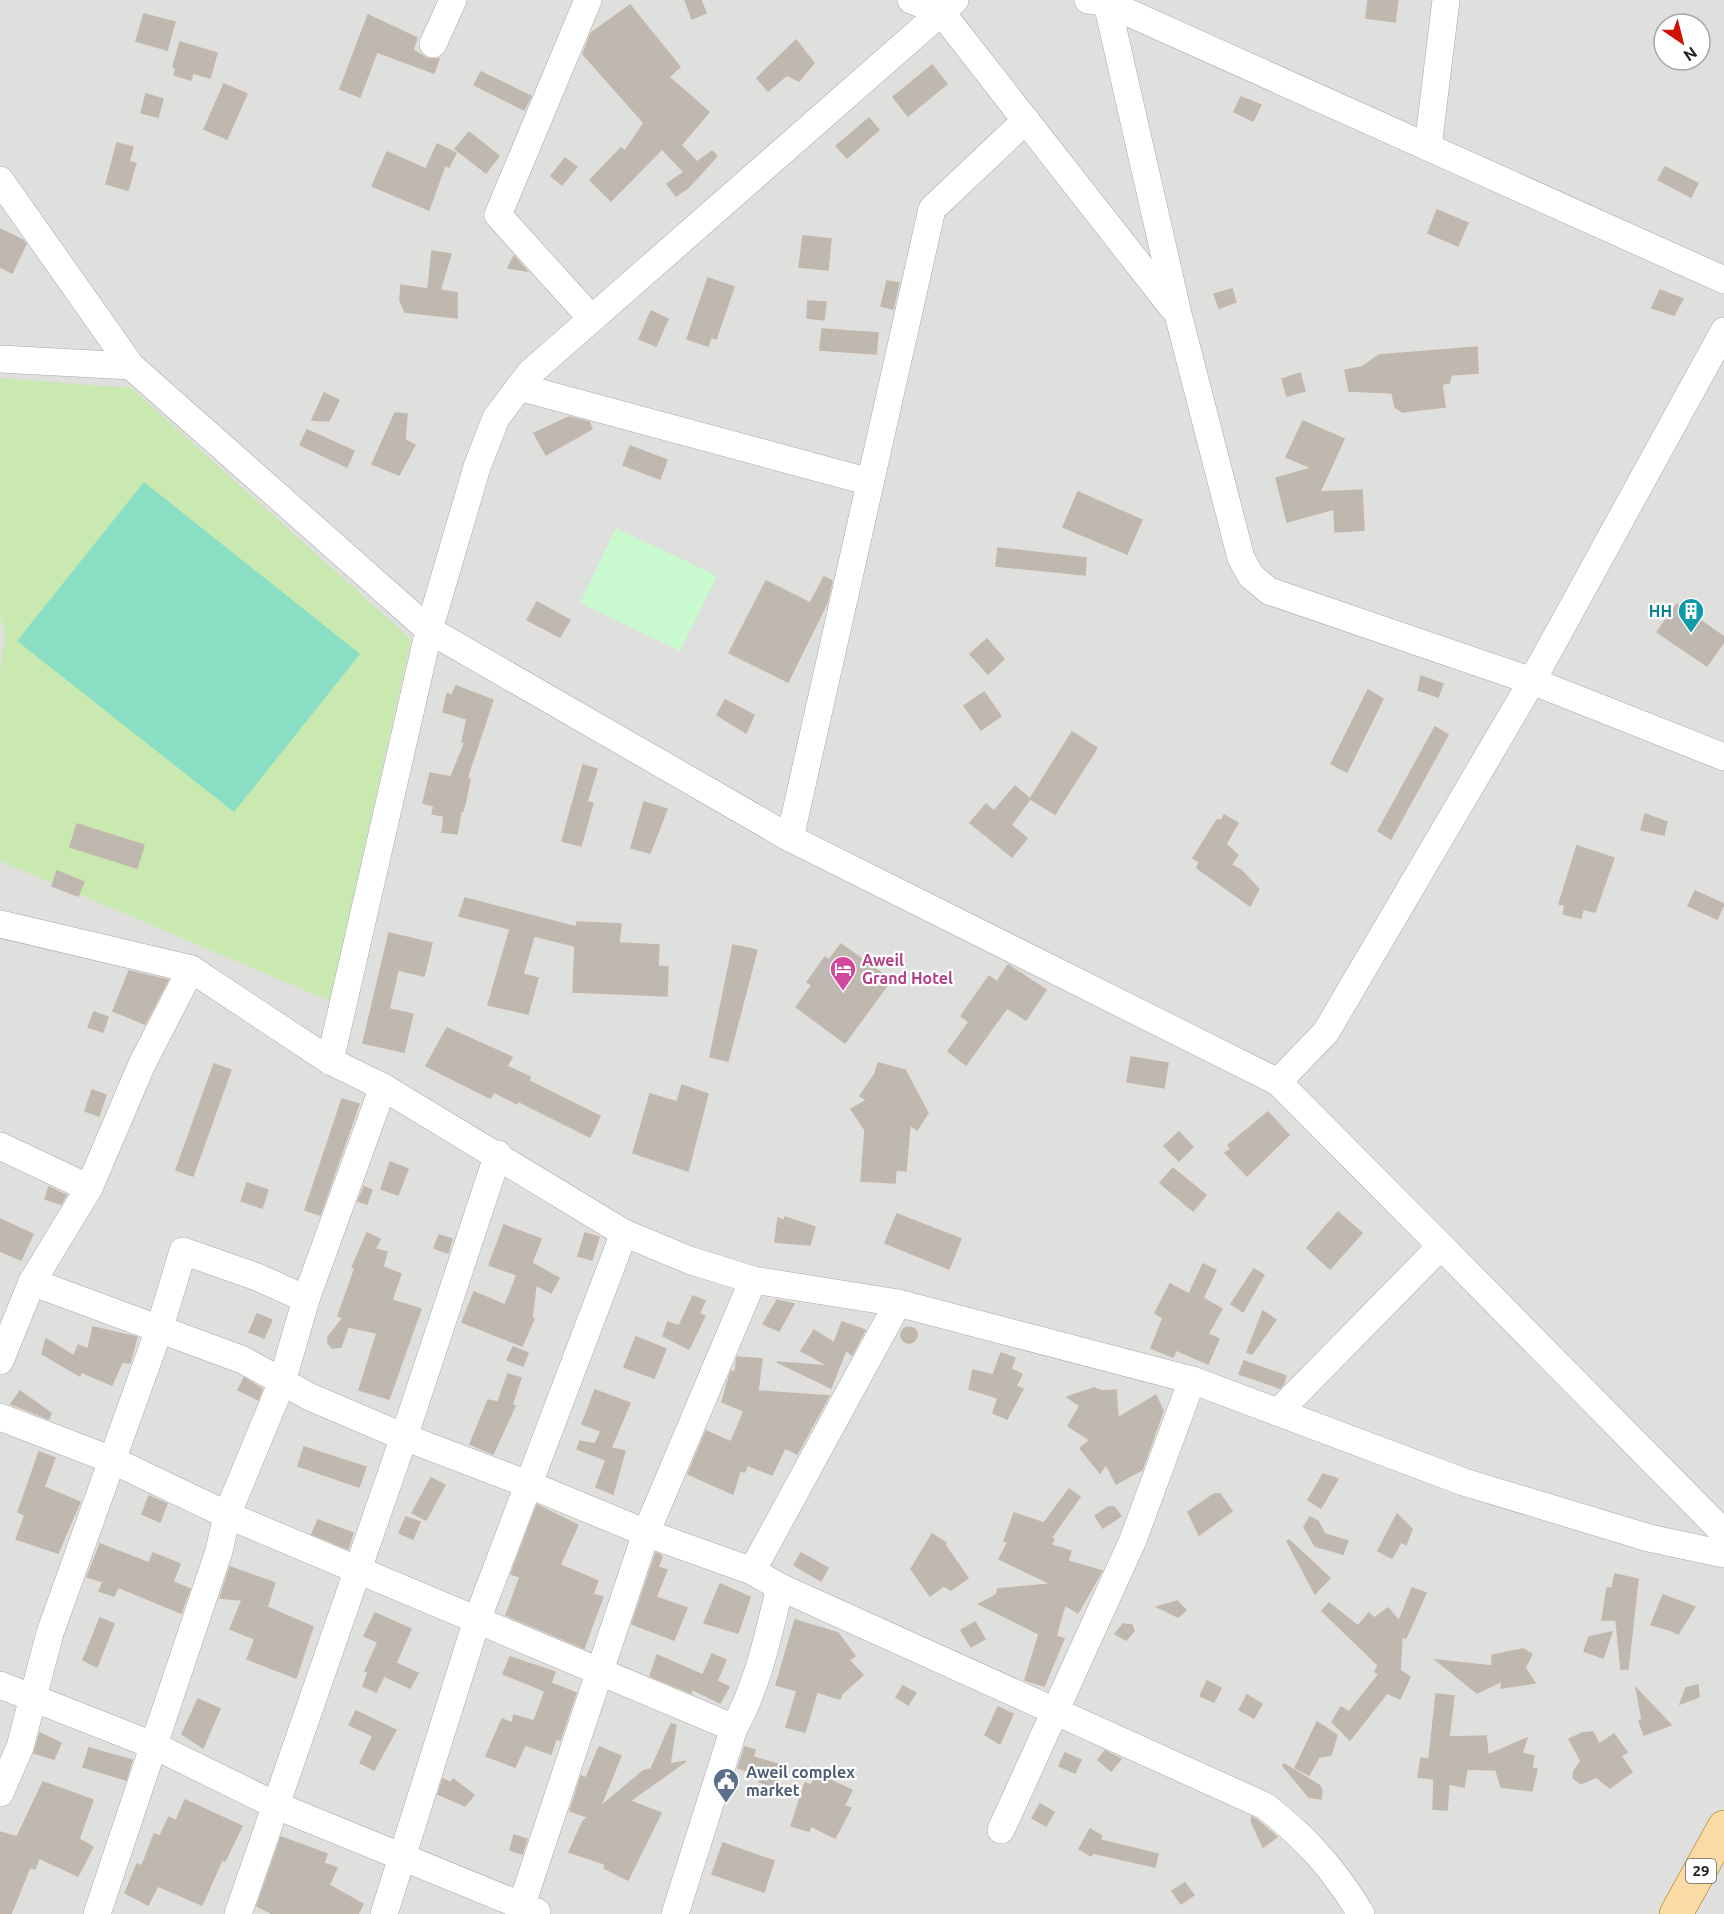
<svg xmlns="http://www.w3.org/2000/svg" width="1724" height="1914" font-family="Ubuntu,sans-serif">
	<rect width="100%" height="100%" fill="#f1efe9"/>
	<path fill="#dfdfde" fill-rule="evenodd" d="M0,0H1724V1914H0ZM1664,24H1700V60H1664Z"/>
	<path fill="#c9e9b1" d="M0,378L131,388L411,639L330,1001L0,861V674L5,634L0,617Z"/>
	<path fill="#c8f9cf" d="M616,528L717,576L680,651L580,603Z"/>
	<path fill="#89dec3" d="M144,482L360,654L234,812L17,641Z"/>
	<g fill="#beb8b1" stroke="#c3b7ab" stroke-width="1.5">
		<path d="M685,0H701L706,13L692,19Z"/>
		<path d="M1368,0H1398L1395,22L1366,18Z"/>
		<path d="M630,5L680,67L669,77L709,112L681,145L697,162L712,151L717,156L689,187L676,196L667,184L684,172L662,149L611,201L590,180L621,148L625,151L644,123L583,54L591,33Z"/>
		<path d="M144,14L175,22L167,50L136,41Z"/>
		<path d="M368,15L417,38L413,50L427,59H439L434,73L377,52L360,97L340,89Z"/>
		<path d="M796,40L814,63L799,81L787,75L768,91L757,78Z"/>
		<path d="M180,42L217,53L210,78L193,73L191,80L174,75L176,68L173,67Z"/>
		<path d="M932,65L947,84L908,116L893,97Z"/>
		<path d="M481,72L531,96L524,110L474,85Z"/>
		<path d="M224,84L247,94L227,139L204,129Z"/>
		<path d="M146,94L163,99L158,117L141,113Z"/>
		<path d="M1241,97L1261,105L1253,121L1234,112Z"/>
		<path d="M869,118L879,130L847,158L836,146Z"/>
		<path d="M469,132L499,156L486,173L455,149Z"/>
		<path d="M117,143L133,147L129,162L136,163L128,190L106,184Z"/>
		<path d="M437,144L456,153L449,167L445,165L429,210L372,186L387,152L426,169Z"/>
		<path d="M565,158L577,167L562,185L551,176Z"/>
		<path d="M1665,167L1698,183L1691,197L1658,180Z"/>
		<path d="M1437,210L1468,223L1458,246L1428,233Z"/>
		<path d="M0,229L23,240L26,244L12,273L0,267Z"/>
		<path d="M803,236L831,239L828,270L799,267Z"/>
		<path d="M432,251L451,254L440,290L457,293V318L405,312L400,300L401,285L428,289Z"/>
		<path d="M514,256L527,271L508,268Z"/>
		<path d="M708,278L734,287L716,339L711,337L708,346L687,339Z"/>
		<path d="M887,281L899,283L893,309L881,306Z"/>
		<path d="M1232,289L1236,302L1219,308L1214,294Z"/>
		<path d="M1660,290L1683,299L1674,315L1652,308Z"/>
		<path d="M808,301L826,302L824,320L807,318Z"/>
		<path d="M651,311L668,319L656,346L639,339Z"/>
		<path d="M822,329L878,333L876,354L820,350Z"/>
		<path d="M1477,347L1478,373L1451,375L1449,383L1442,384L1445,407L1402,412L1395,407L1392,393L1349,391L1345,370L1362,367L1379,355Z"/>
		<path d="M1300,373L1305,391L1287,396L1282,379Z"/>
		<path d="M324,393L339,400L329,421L312,420Z"/>
		<path d="M395,413L407,414L405,440L415,445L399,475L372,464Z"/>
		<path d="M569,417L589,422L592,429L546,455L534,433Z"/>
		<path d="M1303,421L1344,439L1320,492L1362,490L1364,530L1335,532L1334,509L1287,522L1276,478L1312,468L1286,457Z"/>
		<path d="M307,430L354,451L347,467L300,445Z"/>
		<path d="M630,446L667,460L660,479L623,465Z"/>
		<path d="M1078,492L1142,520L1127,554L1063,527Z"/>
		<path d="M998,548L1086,558L1085,575L996,566Z"/>
		<path d="M824,577L832,581L827,603L788,682L729,653L766,581L810,603Z"/>
		<path d="M537,602L570,620L560,637L527,620Z"/>
		<path d="M1677,604L1724,637V642L1707,666L1657,632Z"/>
		<path d="M987,639L1004,659L988,674L970,654Z"/>
		<path d="M1421,676L1443,684L1438,697L1418,690Z"/>
		<path d="M456,686L493,700L467,778L470,779L466,799L463,811H461L457,834L442,832L444,816L432,814L434,806L423,803L430,773L451,777L465,742H462L467,719L443,712L447,694L452,695Z"/>
		<path d="M1368,690L1383,699L1347,772L1331,764Z"/>
		<path d="M984,692L1001,716L981,730L964,706Z"/>
		<path d="M725,700L754,715L746,733L717,715Z"/>
		<path d="M1435,727L1448,735L1391,839L1378,831Z"/>
		<path d="M1072,732L1097,748L1055,814L1030,799Z"/>
		<path d="M583,765L597,769L587,802L593,803L581,846L562,841Z"/>
		<path d="M1015,786L1030,799L1011,825L1027,838L1012,857L970,823L986,804L994,811Z"/>
		<path d="M644,802L667,809L650,853L631,848Z"/>
		<path d="M1645,814L1667,822L1664,835L1641,830Z"/>
		<path d="M1224,815L1238,823L1226,844L1238,855L1231,865L1241,870L1259,889L1250,906L1197,868L1199,862L1193,858L1217,820H1222Z"/>
		<path d="M77,824L144,845L137,868L70,847Z"/>
		<path d="M1577,846L1614,858L1595,912L1583,909L1581,918L1563,914L1565,905L1559,904Z"/>
		<path d="M57,871L84,882L78,896L52,886Z"/>
		<path d="M1695,891L1724,904L1717,919L1688,906Z"/>
		<path d="M465,898L576,927L577,922L621,924L619,943L659,945L658,966L668,967L667,996L573,992L575,946L534,936L523,974L538,978L528,1014L488,1005L510,929L459,916Z"/>
		<path d="M389,933L432,943L424,976L398,970L389,1009L413,1014L404,1052L363,1043Z"/>
		<path d="M841,944L891,980L845,1043L796,1007L812,985L807,982L825,957L829,960Z"/>
		<path d="M733,945L757,950L728,1061L710,1057Z"/>
		<path d="M1008,965L1046,990L1026,1020L1007,1008L966,1065L948,1051L969,1022L961,1016L989,976L997,982Z"/>
		<path d="M129,971L168,980L145,1024L113,1011Z"/>
		<path d="M94,1012L108,1017L103,1032L88,1027Z"/>
		<path d="M447,1028L512,1057L507,1066L530,1077L529,1081L600,1116L590,1137L518,1101L517,1104L494,1092L490,1098L426,1066Z"/>
		<path d="M1131,1057L1168,1063L1164,1088L1127,1082Z"/>
		<path d="M878,1063L905,1070L928,1113L917,1130L910,1125L906,1171L896,1170L895,1183L861,1181L865,1130L851,1109L867,1100L860,1096L875,1074Z"/>
		<path d="M214,1064L231,1070L193,1176L176,1170Z"/>
		<path d="M682,1085L708,1094L688,1171L633,1153L650,1094L677,1102Z"/>
		<path d="M92,1090L106,1095L99,1116L85,1111Z"/>
		<path d="M342,1099L359,1104L320,1215L305,1210Z"/>
		<path d="M1268,1112L1289,1135L1247,1176L1225,1153L1231,1149L1228,1145Z"/>
		<path d="M1179,1132L1193,1147L1179,1161L1164,1146Z"/>
		<path d="M390,1162L408,1169L398,1195L381,1189Z"/>
		<path d="M1173,1168L1206,1195L1193,1211L1160,1183Z"/>
		<path d="M247,1183L268,1190L262,1208L241,1201Z"/>
		<path d="M49,1187L66,1195L61,1204L45,1199Z"/>
		<path d="M364,1187L372,1190L367,1204L358,1201Z"/>
		<path d="M1338,1212L1362,1233L1330,1269L1307,1248Z"/>
		<path d="M897,1214L961,1239L949,1269L885,1243Z"/>
		<path d="M785,1217L815,1227L810,1245L775,1242L778,1218L784,1221Z"/>
		<path d="M0,1219L33,1234L21,1260L0,1251Z"/>
		<path d="M504,1225L541,1239L532,1263L559,1278L551,1293L536,1285L532,1318L534,1319L522,1346L462,1322L474,1292L505,1305L517,1275L489,1265Z"/>
		<path d="M367,1233L380,1239L375,1249L387,1252L383,1267L401,1274L392,1300L421,1309L389,1399L359,1390L377,1333L348,1327L341,1347L332,1348L328,1343V1337L343,1318L338,1316L355,1268L352,1267Z"/>
		<path d="M585,1233L599,1237L592,1260L578,1256Z"/>
		<path d="M439,1235L452,1239L448,1253L434,1248Z"/>
		<path d="M1203,1264L1216,1270L1203,1298L1222,1309L1208,1334L1219,1339L1208,1364L1176,1350L1173,1357L1151,1348L1163,1318L1155,1313L1170,1284L1189,1294Z"/>
		<path d="M1254,1269L1264,1275L1243,1312L1231,1304Z"/>
		<path d="M693,1296L705,1301L699,1314L705,1316L689,1349L663,1336L668,1322L679,1326Z"/>
		<path d="M777,1300L794,1304L779,1331L763,1324Z"/>
		<path d="M1263,1311L1276,1320L1252,1354L1247,1352Z"/>
		<path d="M257,1314L272,1320L264,1338L249,1332Z"/>
		<path d="M842,1322L865,1330L852,1355L846,1350L831,1388L777,1362L829,1366L801,1351L814,1330L834,1343Z"/>
		<circle cx="909" cy="1335" r="8"/>
		<path d="M93,1327L137,1337L130,1363L122,1362L112,1385L81,1372L80,1376L42,1354L46,1339L74,1356L78,1345L88,1349Z"/>
		<path d="M636,1337L666,1349L654,1378L624,1367Z"/>
		<path d="M513,1347L528,1353L523,1366L507,1360Z"/>
		<path d="M1001,1353L1015,1358L1011,1369L1022,1374L1016,1386L1023,1389L1007,1419L993,1413L998,1398L969,1389L973,1370L993,1375Z"/>
		<path d="M737,1357L762,1359L758,1391L829,1396L797,1454L785,1448L772,1475L747,1465L745,1472L740,1471L733,1494L688,1474L706,1431L731,1442L744,1411L722,1402L731,1371L735,1372Z"/>
		<path d="M1244,1361L1286,1376L1284,1383L1280,1388L1239,1374Z"/>
		<path d="M508,1374L521,1378L512,1405L515,1406L493,1454L470,1444L488,1400L498,1402Z"/>
		<path d="M244,1378L262,1389L258,1400L238,1390Z"/>
		<path d="M1094,1388L1102,1391L1116,1390L1118,1418L1156,1395L1163,1411L1142,1470L1116,1484L1106,1464L1100,1473L1080,1448L1090,1440L1068,1426L1080,1406L1067,1397Z"/>
		<path d="M595,1390L630,1403L611,1448L625,1451L613,1494L596,1487L606,1460L577,1449L580,1441L595,1444L601,1431L582,1424Z"/>
		<path d="M20,1391L51,1413L49,1419L11,1404Z"/>
		<path d="M304,1447L366,1467L359,1487L298,1466Z"/>
		<path d="M39,1452L55,1458L44,1487L80,1502L58,1553L16,1539L25,1515L18,1512Z"/>
		<path d="M1323,1474L1338,1479L1321,1508L1308,1500Z"/>
		<path d="M431,1478L445,1485L426,1520L412,1513Z"/>
		<path d="M1069,1489L1080,1497L1051,1538L1054,1539L1051,1545L1071,1551L1068,1561L1102,1571L1078,1613L1065,1605L1056,1636L1064,1639L1044,1686L1025,1680L1039,1634L979,1604L996,1595L998,1589L1051,1584L999,1559L1008,1542L1004,1541L1014,1513L1044,1523Z"/>
		<path d="M1214,1494H1220L1232,1511L1199,1535L1188,1512Z"/>
		<path d="M149,1496L167,1504L160,1522L142,1514Z"/>
		<path d="M537,1505L578,1525L560,1565L598,1581L593,1594L603,1597L584,1648L506,1615L520,1577L511,1574Z"/>
		<path d="M1108,1507H1114L1121,1516L1103,1528L1095,1516Z"/>
		<path d="M1397,1514L1412,1529L1406,1545L1401,1542L1392,1558L1378,1551Z"/>
		<path d="M406,1517L420,1522L413,1539L399,1533Z"/>
		<path d="M1310,1517L1318,1521L1325,1534L1348,1541L1343,1554L1315,1546L1304,1527Z"/>
		<path d="M318,1520L353,1533L348,1549L312,1534Z"/>
		<path d="M932,1534L946,1543L945,1545L968,1578L951,1590L944,1586L930,1596L911,1569Z"/>
		<path d="M1289,1540L1330,1578L1315,1594L1287,1541Z"/>
		<path d="M100,1544L149,1563L153,1553L180,1564L173,1582L190,1589L181,1613L118,1587L114,1596L99,1591L103,1582L87,1577Z"/>
		<path d="M656,1553L662,1556L658,1567L667,1570L656,1597L687,1608L674,1640L632,1624Z"/>
		<path d="M801,1553L828,1568L821,1581L794,1565Z"/>
		<path d="M230,1567L275,1583L267,1607L313,1627L296,1678L247,1659L255,1639L230,1629L242,1600L220,1598Z"/>
		<path d="M1615,1574L1638,1579L1628,1669H1621L1616,1620H1602L1607,1588H1612Z"/>
		<path d="M720,1584L750,1597L738,1633L704,1623Z"/>
		<path d="M1412,1588L1426,1593L1406,1638L1402,1637L1400,1670L1410,1677L1400,1699L1387,1693L1350,1740L1332,1722L1341,1707L1349,1712L1379,1674L1375,1672L1378,1665L1322,1611L1329,1603L1358,1626L1369,1613L1374,1618L1388,1608L1399,1621Z"/>
		<path d="M1663,1595L1695,1607L1678,1634L1670,1630L1651,1625Z"/>
		<path d="M1177,1601L1186,1610L1178,1617L1157,1607Z"/>
		<path d="M375,1613L411,1629L396,1663L418,1673L410,1688L384,1676L376,1692L363,1686L368,1672L365,1671L378,1642L364,1636Z"/>
		<path d="M100,1618L114,1624L97,1667L83,1660Z"/>
		<path d="M795,1620L838,1633L855,1656L849,1660L863,1675L842,1694L840,1699L817,1692L805,1732L786,1727L797,1691L776,1685Z"/>
		<path d="M975,1622L985,1639L971,1647L961,1630Z"/>
		<path d="M1123,1624L1132,1625L1134,1631L1126,1640L1115,1634Z"/>
		<path d="M1612,1632L1603,1658L1584,1651L1589,1637Z"/>
		<path d="M1523,1649L1532,1654L1525,1668L1535,1683L1501,1688L1502,1681L1477,1693L1436,1660L1492,1666V1655Z"/>
		<path d="M712,1654L726,1660L717,1681L729,1687L720,1703L692,1689L691,1693L650,1676L657,1655L703,1675Z"/>
		<path d="M510,1657L555,1672L551,1683L576,1693L560,1740L556,1739L551,1754L525,1745L515,1767L486,1756L502,1719L512,1723L514,1715L534,1721L545,1691L503,1674Z"/>
		<path d="M1207,1681L1221,1688L1214,1702L1200,1696Z"/>
		<path d="M1698,1685L1699,1697L1680,1704L1686,1688Z"/>
		<path d="M903,1686L916,1693L908,1705L896,1697Z"/>
		<path d="M1636,1688L1671,1725L1644,1735L1639,1721L1642,1719Z"/>
		<path d="M1436,1694L1454,1696L1449,1737L1486,1736L1488,1755L1527,1738L1522,1753L1534,1756L1532,1768L1537,1769L1532,1791L1501,1787L1496,1770L1467,1769L1464,1787L1449,1784L1447,1810L1433,1809L1434,1779L1418,1777L1421,1758L1429,1759Z"/>
		<path d="M1247,1695L1262,1704L1254,1718L1239,1710Z"/>
		<path d="M198,1699L220,1709L203,1748L182,1734Z"/>
		<path d="M998,1707L1013,1714L1000,1744L985,1735Z"/>
		<path d="M356,1711L396,1730L374,1770L360,1763L373,1736L349,1725Z"/>
		<path d="M1317,1722L1337,1735L1331,1755L1319,1757L1309,1775L1295,1768Z"/>
		<path d="M671,1724L676,1725L670,1764L686,1761L630,1801L661,1813L628,1880L604,1868L605,1864L569,1852L583,1821L588,1817L570,1811L581,1776L586,1778L599,1747L621,1756L600,1807L643,1771L651,1769Z"/>
		<path d="M1593,1732L1599,1744L1614,1734L1627,1752L1621,1756L1632,1772L1610,1788L1596,1777L1581,1784L1573,1778L1574,1771L1581,1761L1569,1739L1582,1733Z"/>
		<path d="M40,1733L61,1743L54,1759L34,1753Z"/>
		<path d="M745,1747L755,1750L753,1757L781,1765L775,1787L759,1782L762,1775L738,1768Z"/>
		<path d="M89,1748L132,1760L126,1780L83,1767Z"/>
		<path d="M1105,1751L1121,1759L1111,1771L1098,1760Z"/>
		<path d="M1065,1753L1081,1760L1075,1773L1059,1766Z"/>
		<path d="M1284,1764L1319,1785L1322,1790L1321,1799L1309,1797L1283,1766Z"/>
		<path d="M817,1774L852,1790L844,1806L851,1808L835,1838L811,1826L809,1831L791,1826L805,1783L811,1785Z"/>
		<path d="M443,1779L451,1783L453,1779L474,1795L465,1806L438,1794Z"/>
		<path d="M43,1782L93,1800L79,1839L93,1847L78,1876L39,1858L35,1869L30,1867L11,1914H0V1832L17,1837Z"/>
		<path d="M185,1800L242,1826L225,1861L222,1860L202,1905L158,1886L148,1905L125,1893L137,1864L142,1866L154,1834L160,1836L169,1817L176,1821Z"/>
		<path d="M1040,1804L1054,1812L1046,1826L1032,1818Z"/>
		<path d="M1252,1817L1257,1820L1277,1837L1263,1847L1251,1821Z"/>
		<path d="M1090,1829L1102,1836L1100,1840L1158,1854L1155,1867L1093,1853L1091,1856L1079,1849Z"/>
		<path d="M514,1835L527,1839L522,1854L510,1850Z"/>
		<path d="M281,1837L327,1854L324,1863L337,1868L329,1885L363,1904L358,1914H273L257,1906Z"/>
		<path d="M723,1843L774,1861L764,1892L712,1874Z"/>
		<path d="M1185,1883L1194,1895L1181,1904L1172,1891Z"/>
	</g>
	<g fill="none" stroke-linecap="round" stroke-linejoin="round">
		<g stroke="#a8a8a8" stroke-width="28">
			<g id="minor">
				<path d="M588,0L498,215L592,319"/>
				<path d="M911,0L941,12L1172,307"/>
				<path d="M1088,0L1107,3L1724,280"/>
				<path d="M1107,3L1178,314L1241,558L1251,576L1269,591L1532,681L1724,757"/>
				<path d="M433,44L453,0"/>
				<path d="M1428,147L1446,0"/>
				<path d="M0,180L131,366L429,630L790,838L1278,1082L1441,1246L1278,1412"/>
				<path d="M0,359L131,366"/>
				<path d="M519,387L870,482"/>
				<path d="M790,838L932,209L1026,120"/>
				<path d="M0,924L191,969L330,1061L383,1087L624,1233L689,1260L753,1280L898,1303L1192,1380L1464,1482L1649,1538L1724,1554"/>
				<path d="M330,1061L429,630L477,467L496,418L530,373L955,0"/>
				<path d="M1278,1082L1326,1032L1532,681L1724,331"/>
				<path d="M0,1146L89,1188"/>
				<path d="M1441,1246L1724,1533"/>
				<path d="M32,1282L243,1360L310,1397L404,1437L530,1485L646,1533L752,1571L780,1587L1265,1806C1306,1838 1334,1869 1361,1914"/>
				<path d="M0,1361L32,1282L89,1188L142,1064L191,969"/>
				<path d="M0,1417L112,1460L227,1515L734,1728"/>
				<path d="M752,1571L898,1303"/>
				<path d="M0,1685L155,1746L275,1805L537,1912"/>
				<path d="M0,1793L20,1747L50,1633L160,1327L183,1251L257,1277L306,1299"/>
				<path d="M1001,1830L1133,1540L1192,1380"/>
				<path d="M97,1914L219,1551L227,1515L282,1382L306,1299L383,1087"/>
				<path d="M238,1914L404,1437L498,1154"/>
				<path d="M384,1914L477,1620L624,1233"/>
				<path d="M525,1914L522,1904L646,1533L753,1280"/>
				<path d="M675,1914L734,1728C758,1685 768,1636 780,1587"/>
			</g>
		</g>
		<g stroke="#9b7404" stroke-width="34">
			<path id="major" d="M1676,1914L1724,1827"/>
		</g>
		<use href="#minor" stroke="#fff" stroke-width="27"/>
		<use href="#major" stroke="#fadba5" stroke-width="33"/>
	</g>
	<defs>
		<g id="building-pin" transform="scale(1.35)"><path d="M0 17L-7.5 6A9.5 9.5 0 1 1 7.5 6Z" fill="#0f9aa8" stroke="#fff"/><path d="M-4-6H4V6H1V3H-1V6H-4ZM-2.5-4.3h1.7v1.8h-1.7ZM.8-4.3h1.7v1.8H.8ZM-2.5-1h1.7V.8h-1.7ZM.8-1h1.7V.8H.8Z" fill="#fff"/></g>
		<g id="hotel-pin" transform="scale(1.35)"><path d="M0 17L-7.5 6A9.5 9.5 0 1 1 7.5 6Z" fill="#d1479c" stroke="#fff"/><path d="M-6-4.5h1.5V1H6V5H4.5V3h-9V5H-6ZM-4 0a1.8 1.8 0 1 1 3.6 0ZM.5 0V-2.5h3Q6-2.5 6 0Z" fill="#fff"/></g>
		<g id="civic-pin" transform="scale(1.35)"><path d="M0 17L-7.5 6A9.5 9.5 0 1 1 7.5 6Z" fill="#5c6f8a" stroke="#fff"/><path d="M-.6-6.5H3V-4.5H.6V-3L4-1V1h2V6H-6V1h2V-1L-.6-3ZM-1.2 2.5V6h2.4V2.5Z" fill="#fff"/></g>
	</defs>
	<g fill-rule="evenodd">
		<use href="#building-pin" x="1691" y="611"/>
		<use href="#hotel-pin" x="843" y="969"/>
		<use href="#civic-pin" x="726" y="1781"/>
	</g>
	<g text-anchor="middle" stroke-width="4.5" stroke-linejoin="round" paint-order="stroke">
		<rect fill="#fff" stroke="#646464" stroke-width="1.5" x="1686" y="1859" width="30" height="24" rx="4.5"/>
		<g font-size="15" font-weight="bold" fill="#212121">
			<text x="1701" y="1876">29</text>
		</g>
		<g font-size="16" font-weight="bold" fill="#0d838f" stroke="#fff" text-anchor="end">
			<text x="1672" y="617">HH</text>
		</g>
		<g font-size="16" font-weight="bold" fill="#b23c85" stroke="#fff" text-anchor="start">
			<text x="862" y="966">Aweil<tspan x="862" dy="18">Grand Hotel</tspan></text>
		</g>
		<g font-size="16" font-weight="bold" fill="#4e5e75" stroke="#fff" text-anchor="start">
			<text x="746" y="1778">Aweil complex<tspan x="746" dy="18">market</tspan></text>
		</g>
	</g>
	<g transform="translate(1682 42) rotate(145)"><circle r="28" fill="#ffffff" stroke="#a6a6a6" stroke-width="1.5"/>
	<path d="M0-4.5L10 22L0 15L-10 22Z" fill="#ce1305"/>
	<text y="-9" font-size="16" font-weight="bold" text-anchor="middle" fill="#212121">N</text>
	</g>
</svg>
